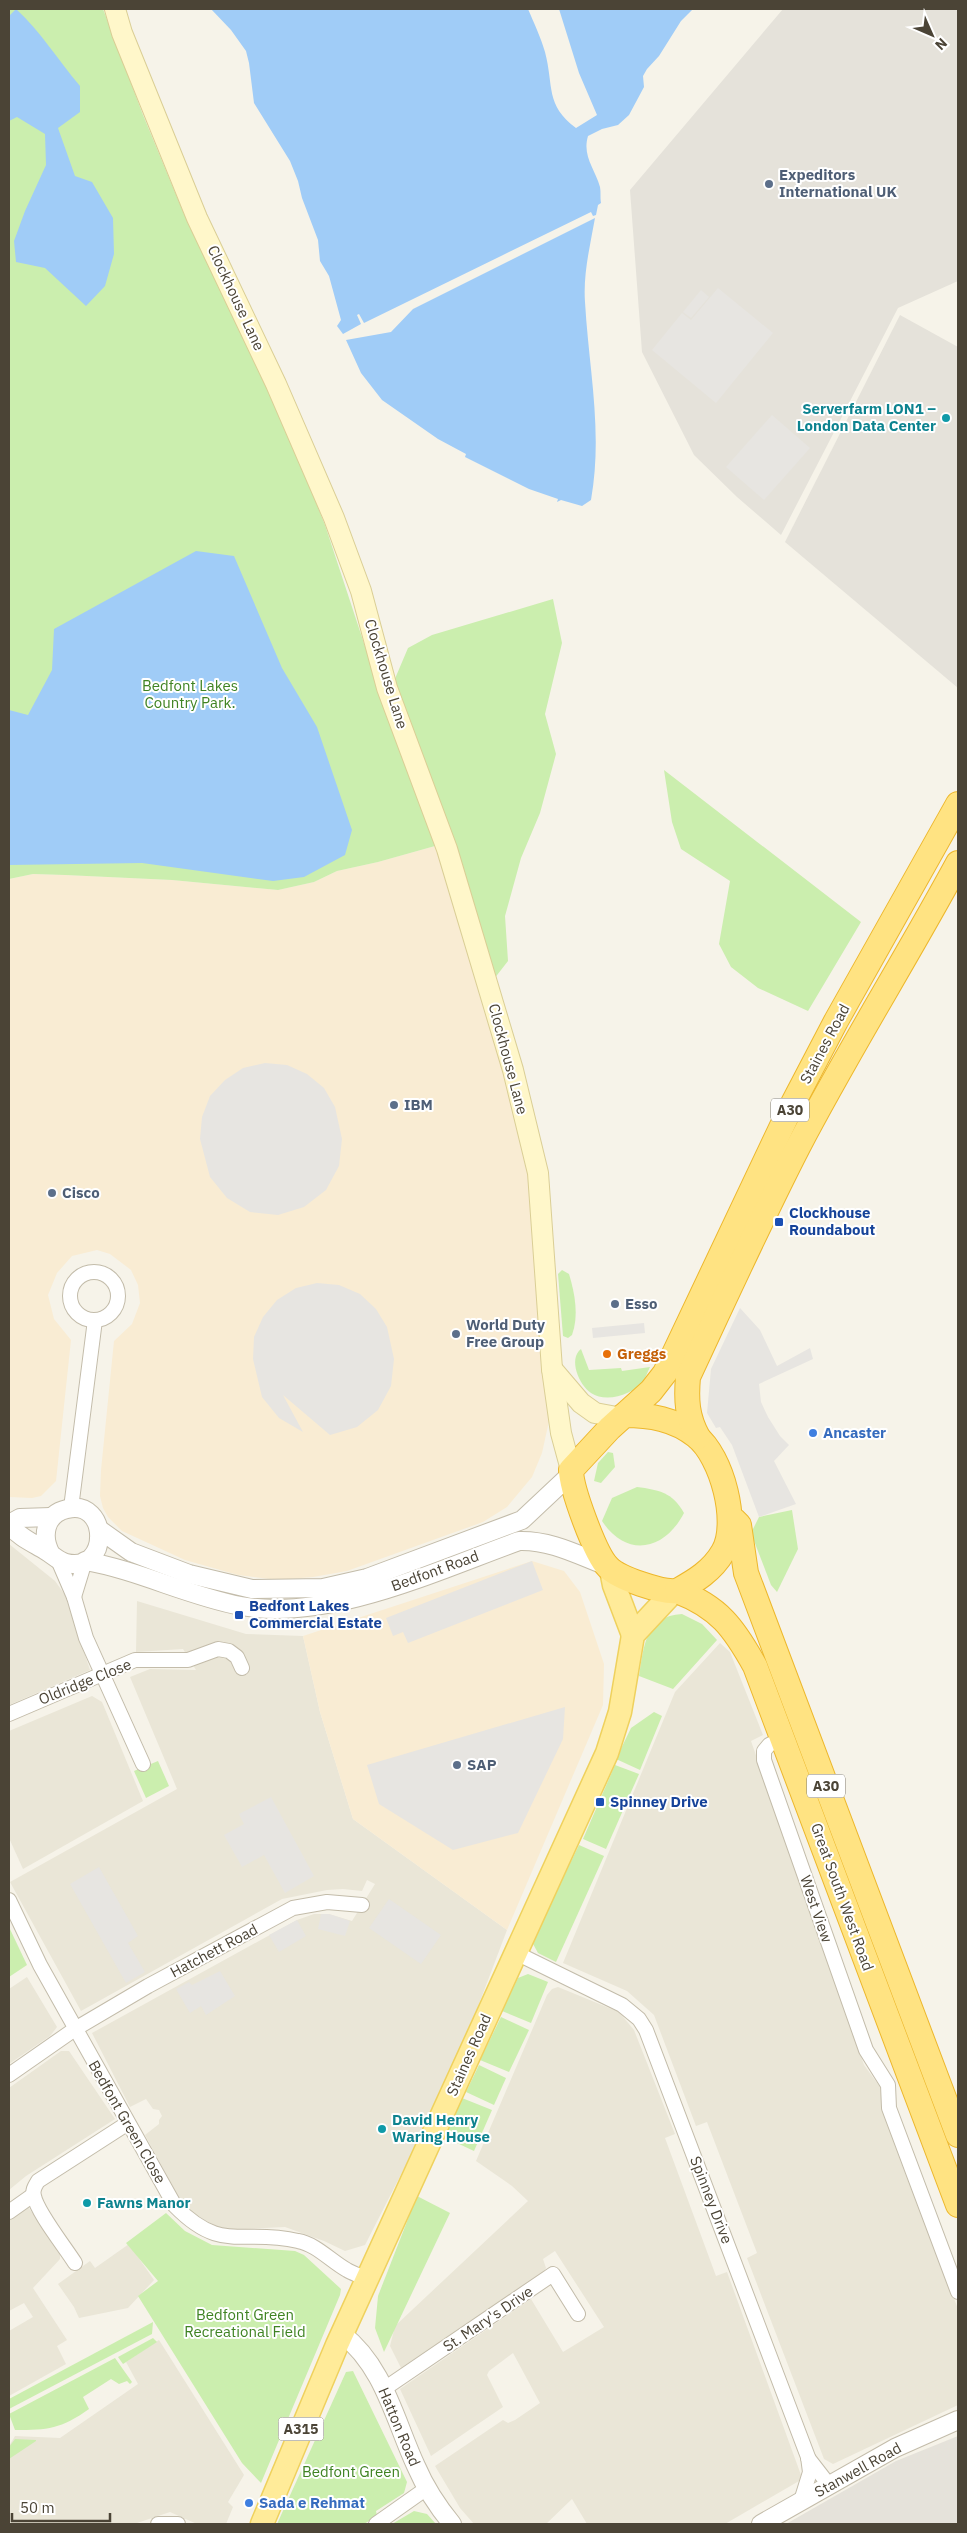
<svg xmlns="http://www.w3.org/2000/svg" width="967" height="2533" font-family="'IBM Plex Sans',sans-serif">
	<rect width="100%" height="100%" fill="#f6f3e9"/>
	<g fill="#eae6d7">
		<path d="M9,1544L55,1581L65,1595L90,1670L9,1705Z"/>
		<path d="M137,1601L246,1634L303,1636L320,1712L353,1819L507,1930L463,2046L416,2145L365,2245L345,2251L324,2241L285,2227L224,2230L191,2213L177,2194L145,2135L159,2124V2120L162,2116L159,2110L153,2109L146,2099L130,2107L92,2033L297,1920L314,1914H329L352,1921L375,1884L367,1880L362,1891L343,1889L327,1890L282,1899L81,2011L10,1882L177,1789L130,1677L150,1669L196,1670L183,1649L136,1652Z"/>
		<path d="M720,1643L730,1652L763,1735L751,1741L864,2065L880,2087L883,2112L958,2309V2405L833,2464L824,2459L747,2258L757,2253L707,2122L696,2126L654,2015L627,1991L563,1963L675,1692Z"/>
		<path d="M92,1696L102,1702L143,1801L23,1869L9,1838V1731Z"/>
		<path d="M27,1977L57,2027L50,2036L9,2064V1989Z"/>
		<path d="M558,1987L619,2012L634,2030L675,2134L665,2138L716,2276L727,2272L801,2475L799,2481L725,2524H587L572,2499L546,2524H474L460,2508L435,2466L503,2420L508,2423L515,2420L540,2403L513,2353L489,2371L487,2375L503,2407L431,2456L400,2389L531,2299L563,2352L604,2327L555,2251L543,2259L546,2268L542,2275L401,2368L390,2346L395,2326L528,2201L512,2186L476,2161L547,1995L552,1989Z"/>
		<path d="M61,2051H69L115,2119L26,2176L9,2190V2088Z"/>
		<path d="M26,2204L60,2252V2259L33,2288L67,2340L57,2346L66,2364L9,2396V2331L33,2317L24,2303L9,2311V2216Z"/>
		<path d="M129,2244L154,2280L128,2308L79,2318L74,2307L58,2284L90,2261L95,2268Z"/>
		<path d="M159,2340L244,2475L228,2502L233,2507L226,2524H197L170,2512L134,2524H9V2446L15,2436L60,2438L138,2384L126,2362Z"/>
	</g>
	<g fill="#f9ecd3">
		<path d="M435,846L536,1130L558,1380L542,1453L532,1477L507,1507L483,1522L347,1571L313,1577L277,1580L238,1575L185,1560L122,1531L108,1517L103,1508L100,1496L101,1470L114,1341L132,1324L140,1303L138,1285L131,1270L110,1254L97,1250L72,1256L57,1273L48,1295L54,1319L71,1340L56,1481L41,1496L32,1498L9,1497V879L33,874L65,875L172,880L278,890L314,882L337,871L378,862Z"/>
		<path d="M532,1561L564,1571L580,1592L604,1664L603,1705L507,1930L353,1819L320,1712L303,1636Z"/>
	</g>
	<g fill="#e5e2da">
		<path d="M783,9H958V281L898,308L781,535L737,497L694,455L642,352L630,190Z"/>
		<path d="M900,315L958,347V688L785,542Z"/>
		<path d="M958,2436V2524H786L896,2461Z"/>
	</g>
	<g fill="#cbeeae">
		<path d="M9,9H103L143,115L184,214L286,428L325,525L380,692L435,846L378,862L337,871L314,882L278,890L172,880L65,875L33,874L9,879Z"/>
		<path d="M553,599L562,643L545,714L556,754L540,813L521,858L505,916L508,961L494,979L394,681L408,648L432,635Z"/>
		<path d="M664,770L861,922L808,1011L758,988L731,967L719,944L730,881L681,849L672,822Z"/>
		<path d="M562,1270L569,1274C575,1294 579,1316 572,1335L568,1338L563,1336L558,1274Z"/>
		<path d="M581,1349L589,1370L621,1368L622,1371L650,1367C648,1371 646,1377 643,1381C633,1395 606,1403 591,1393C579,1385 568,1359 581,1349Z"/>
		<path d="M608,1452L613,1453L615,1467L601,1483L594,1481L598,1463Z"/>
		<path d="M637,1487C659,1490 672,1492 684,1513C665,1550 627,1559 602,1521L612,1498Z"/>
		<path d="M792,1510L798,1549L777,1592L771,1585L751,1533L759,1517Z"/>
		<path d="M682,1614L702,1624L717,1640L673,1689L639,1676C644,1646 645,1616 682,1614Z"/>
		<path d="M654,1712L662,1716L640,1770L616,1759L631,1728Z"/>
		<path d="M158,1761L169,1786L146,1798L134,1771Z"/>
		<path d="M615,1765L639,1774L606,1849L583,1839Z"/>
		<path d="M579,1845L604,1856L556,1962L538,1953L532,1942Z"/>
		<path d="M9,1927L27,1965L9,1977Z"/>
		<path d="M528,1974L548,1982L531,2023L502,2011L518,1978Z"/>
		<path d="M501,2017L529,2030L509,2072L480,2060Z"/>
		<path d="M479,2065L506,2078L494,2105L466,2092Z"/>
		<path d="M462,2098L492,2110L474,2151L444,2137Z"/>
		<path d="M417,2196L450,2213L384,2352L375,2328L378,2296Z"/>
		<path d="M166,2213L185,2231L212,2245L295,2251L304,2255L341,2289L340,2295L261,2483L242,2463L138,2296L158,2281L126,2243Z"/>
		<path d="M153,2322L152,2334L9,2409V2399Z"/>
		<path d="M153,2338L157,2342L123,2364L118,2357Z"/>
		<path d="M115,2358L132,2382L130,2384L127,2381L119,2384L111,2379L83,2397L89,2409C61,2429 48,2430 15,2430L9,2414Z"/>
		<path d="M353,2371L407,2482L404,2493L376,2511L377,2516L364,2524H277L346,2372Z"/>
		<path d="M15,2439L36,2440V2441L9,2459V2447Z"/>
		<path d="M414,2511L427,2514L436,2524H392Z"/>
	</g>
	<g fill="#e7e5e1">
		<path d="M718,288L773,333L716,403L652,350L682,313L691,320Z"/>
		<path d="M701,290L709,297L691,318L683,312Z"/>
		<path d="M772,415L810,448L764,500L726,467Z"/>
		<path d="M265,1063L287,1065L307,1074L324,1088L335,1107L342,1139L339,1166L326,1190L304,1207L278,1215L250,1212L227,1198L210,1177L200,1139L202,1117L210,1096L225,1080L243,1068Z"/>
		<path d="M317,1283L339,1285L360,1294L376,1309L387,1327L394,1359L391,1386L378,1410L357,1427L330,1435L283,1395L303,1432L279,1418L262,1397L253,1359L254,1337L263,1317L277,1300L296,1288Z"/>
		<path d="M740,1308L760,1330L777,1366L810,1348L813,1359L759,1384L761,1402L768,1417L780,1436L789,1445L774,1461L796,1504L759,1517L732,1445L720,1427L716,1428L707,1413L711,1369Z"/>
		<path d="M644,1323L645,1333L593,1338L592,1328Z"/>
		<path d="M532,1561L543,1590L408,1643L403,1632L393,1636L386,1618Z"/>
		<path d="M565,1707L563,1739L518,1833L453,1850L379,1804L367,1765Z"/>
		<path d="M271,1797L314,1876L285,1893L264,1855L242,1867L224,1835L244,1824L239,1814Z"/>
		<path d="M99,1867L138,1936L128,1943L145,1972L126,1983L70,1884Z"/>
		<path d="M389,1899L441,1935L421,1964L369,1928Z"/>
		<path d="M321,1914H329L350,1921L345,1936L318,1929Z"/>
		<path d="M297,1920L306,1936L279,1952L269,1935Z"/>
		<path d="M220,1971L235,1996L206,2015L201,2006L190,2013L176,1989L189,1982L192,1985Z"/>
	</g>
	<g fill="#a0ccf7">
		<path d="M16,9C41,32 58,60 80,86V112L58,128L75,176L92,182L113,218L114,254L105,286L86,306L45,268L16,262L14,241L25,211L46,165L45,134L17,117L9,121V16Z"/>
		<path d="M211,9H528C534,23 541,38 545,52C554,86 545,105 576,128L597,115L579,73L559,9H693L681,21L659,56L647,69L643,76L644,87L629,115L618,125L602,129L588,136C582,156 595,169 600,187C601,192 600,197 601,203L598,205L596,215L593,216L591,212L364,323L359,314L357,315L361,324L343,334L337,326L341,320L329,276L320,261L318,240L302,198L298,181L290,161L254,103L249,63L246,51L231,30Z"/>
		<path d="M595,218C590,246 583,274 585,302C589,371 603,431 591,500L582,506L561,500L557,502L558,499L529,489L465,457L466,454L438,439L382,400L361,373L346,340L391,332L413,309Z"/>
		<path d="M196,551L234,556L282,668L317,727L352,830L345,855L304,877L273,881L142,863L9,865V710L28,715L52,670L54,629Z"/>
	</g>
	<g fill="none" stroke-linecap="round" stroke-linejoin="round">
		<g stroke="#c3bcaa" stroke-width="16">
			<g id="minor">
				<circle cx="94" cy="1296" r="24"/>
				<path d="M71,1508L95,1320"/>
				<path d="M58,1560L74,1597L86,1638L143,1764"/>
				<path d="M74,1597L85,1561"/>
				<path d="M9,1714L135,1660H188L218,1649L229,1651L237,1657L242,1668"/>
				<path d="M783,1738L769,1745L764,1751V1760L866,2050L888,2085L889,2108L958,2292"/>
				<path d="M9,1900L40,1965L175,2206C222,2254 242,2228 298,2241C316,2244 332,2262 347,2270C354,2274 361,2276 368,2280"/>
				<path d="M516,1953L622,2005L639,2019L646,2030L808,2457L810,2472L801,2501"/>
				<path d="M9,2075L75,2029L148,1986L293,1908L327,1902L362,1905"/>
				<path d="M9,2212L33,2195"/>
				<path d="M75,2263C65,2247 37,2212 34,2196C32,2190 35,2186 38,2181L128,2123"/>
				<path d="M384,2389L553,2274L578,2314"/>
				<path d="M808,2458L829,2485"/>
				<path d="M158,2524H178"/>
				<path d="M376,2524L427,2488"/>
			</g>
		</g>
		<g stroke="#c3bcaa" stroke-width="20">
			<g id="tertiary">
				<path d="M9,1524L20,1518L51,1517"/>
				<path d="M9,1525C19,1537 33,1543 46,1551C53,1555 58,1561 66,1563C111,1574 109,1498 67,1509C45,1514 41,1536 51,1554"/>
				<path d="M100,1530L131,1552L189,1574L252,1589L323,1588L367,1578L522,1520L571,1474"/>
				<path d="M85,1561C138,1570 188,1596 241,1606C329,1622 438,1570 519,1541C551,1540 578,1555 607,1566"/>
				<path d="M342,2334C384,2366 395,2421 416,2466C425,2487 438,2507 452,2524"/>
				<path d="M761,2524L895,2448L958,2420"/>
			</g>
		</g>
		<g stroke="#dace95" stroke-width="22">
			<g id="secondary">
				<path d="M115,9L122,33L197,218L276,384L334,518L361,591L387,688L447,849L513,1070L538,1173L552,1369L561,1433L571,1470"/>
				<path d="M552,1369L581,1403L595,1413L622,1418"/>
			</g>
		</g>
		<g stroke="#efd15d" stroke-width="25">
			<g id="primary">
				<path d="M611,1570L614,1585L633,1635"/>
				<path d="M262,2524L337,2345L607,1753L620,1712L633,1635L673,1592"/>
			</g>
		</g>
		<g stroke="#edb72c" stroke-width="26">
			<g id="trunk">
				<path d="M624,1415C650,1415 675,1419 696,1436C722,1456 740,1524 723,1552C712,1571 695,1581 677,1591C662,1593 618,1578 608,1567C595,1554 571,1488 571,1470L610,1428L651,1391L665,1373L790,1109L836,1021L958,804"/>
				<path d="M698,1437C687,1417 686,1400 688,1377C724,1300 759,1223 798,1147C848,1051 906,959 958,863"/>
				<path d="M734,1520L739,1525L746,1573L958,2135"/>
				<path d="M677,1591C719,1607 734,1628 755,1666L958,2205"/>
			</g>
		</g>
		<use href="#minor" stroke="#fff" stroke-width="14"/>
		<use href="#tertiary" stroke="#fff" stroke-width="18"/>
		<use href="#secondary" stroke="#fff7ca" stroke-width="20"/>
		<use href="#primary" stroke="#ffeb99" stroke-width="22"/>
		<use href="#trunk" stroke="#ffe382" stroke-width="24"/>
	</g>
	<g fill="#5c6f8a" stroke="#fff" stroke-width="2">
		<circle cx="769" cy="184" r="5"/>
		<circle cx="394" cy="1105" r="5"/>
		<circle cx="52" cy="1193" r="5"/>
		<circle cx="615" cy="1304" r="5"/>
		<circle cx="456" cy="1334" r="5"/>
		<circle cx="457" cy="1765" r="5"/>
	</g>
	<g fill="#0f9aa8" stroke="#fff" stroke-width="2">
		<circle cx="946" cy="418" r="5"/>
		<circle cx="382" cy="2129" r="5"/>
		<circle cx="87" cy="2203" r="5"/>
	</g>
	<g fill="#1a4fb4" stroke="#fff" stroke-width="2">
		<rect x="774" y="1217" width="10" height="10" rx="2.5"/>
		<rect x="234" y="1610" width="10" height="10" rx="2.5"/>
		<rect x="595" y="1797" width="10" height="10" rx="2.5"/>
	</g>
	<circle fill="#e8710a" stroke="#fff" stroke-width="2" cx="607" cy="1354" r="5"/>
	<g fill="#3f7fe0" stroke="#fff" stroke-width="2">
		<circle cx="813" cy="1433" r="5"/>
		<circle cx="249" cy="2503" r="5"/>
	</g>
	<g text-anchor="middle" stroke-width="4" stroke-linejoin="round" paint-order="stroke">
		<g fill="#fff" stroke="#817c72" stroke-width="1">
			<rect x="771" y="1098.5" width="38" height="23" rx="4"/>
			<rect x="807" y="1774.5" width="38" height="23" rx="4"/>
			<rect x="278.5" y="2417.5" width="45" height="23" rx="4"/>
		</g>
		<g font-size="14" font-weight="bold" fill="#4b4436">
			<text x="790" y="1115">A30</text>
			<text x="826" y="1791">A30</text>
			<text x="301" y="2434">A315</text>
		</g>
		<g font-size="15" font-weight="bold" fill="#4e5e75" stroke="#fff" text-anchor="start">
			<text x="779" y="180">Expeditors<tspan x="779" dy="17">International UK</tspan></text>
			<text x="404" y="1110">IBM</text>
			<text x="62" y="1198">Cisco</text>
			<text x="625" y="1309">Esso</text>
			<text x="466" y="1330">World Duty<tspan x="466" dy="17">Free Group</tspan></text>
			<text x="467" y="1770">SAP</text>
		</g>
		<g font-size="15" fill="#4b4436" stroke="#fff">
			<text transform="translate(236 298) rotate(65)" y="5">Clockhouse Lane</text>
			<text transform="translate(386 674) rotate(73)" y="5">Clockhouse Lane</text>
			<text transform="translate(825 1044) rotate(-62)" y="5">Staines Road</text>
			<text transform="translate(508 1059) rotate(75)" y="5">Clockhouse Lane</text>
			<text transform="translate(435 1571) rotate(-20)" y="5">Bedfont Road</text>
			<text transform="translate(85 1682) rotate(-22)" y="5">Oldridge Close</text>
			<text transform="translate(842 1897) rotate(70)" y="5">Great South West Road</text>
			<text transform="translate(816 1909) rotate(71)" y="5">West View</text>
			<text transform="translate(214 1951) rotate(-28)" y="5">Hatchett Road</text>
			<text transform="translate(469 2055) rotate(-66)" y="5">Staines Road</text>
			<text transform="translate(127 2122) rotate(60)" y="5">Bedfont Green Close</text>
			<text transform="translate(711 2200) rotate(69)" y="5">Spinney Drive</text>
			<text transform="translate(488 2319) rotate(-34)" y="5">St. Mary's Drive</text>
			<text transform="translate(399 2427) rotate(67)" y="5">Hatton Road</text>
			<text transform="translate(858 2470) rotate(-29)" y="5">Stanwell Road</text>
		</g>
		<g font-size="15" font-weight="bold" fill="#0d838f" stroke="#fff" text-anchor="start">
			<text x="936" y="414" text-anchor="end">Serverfarm LON1 –<tspan x="936" dy="17">London Data Center</tspan></text>
			<text x="392" y="2125">David Henry<tspan x="392" dy="17">Waring House</tspan></text>
			<text x="97" y="2208">Fawns Manor</text>
		</g>
		<g font-size="15" fill="#3f8323" stroke="#fff">
			<text x="190" y="691">Bedfont Lakes<tspan x="190" dy="17">Country Park.</tspan></text>
			<text x="245" y="2320">Bedfont Green<tspan x="245" dy="17">Recreational Field</tspan></text>
			<text x="351" y="2477">Bedfont Green</text>
		</g>
		<g font-size="15" font-weight="bold" fill="#164399" stroke="#fff" text-anchor="start">
			<text x="789" y="1218">Clockhouse<tspan x="789" dy="17">Roundabout</tspan></text>
			<text x="249" y="1611">Bedfont Lakes<tspan x="249" dy="17">Commercial Estate</tspan></text>
			<text x="610" y="1807">Spinney Drive</text>
		</g>
		<g font-size="15" font-weight="bold" fill="#c56008" stroke="#fff" text-anchor="start">
			<text x="617" y="1359">Greggs</text>
		</g>
		<g font-size="15" font-weight="bold" fill="#366cbe" stroke="#fff" text-anchor="start">
			<text x="823" y="1438">Ancaster</text>
			<text x="259" y="2508">Sada e Rehmat</text>
		</g>
	</g>
	<rect width="967" height="2533" fill="none" stroke="#4b4436" stroke-width="20"/>
	<g transform="translate(932 35) rotate(135)" stroke="#ffffff" stroke-width="4" paint-order="stroke">
	<path d="M0-4L9 19L0 12L-9 19Z" fill="#4b4436"/>
	<text y="-8" font-size="14" font-weight="bold" text-anchor="middle" fill="#4b4436">N</text>
	</g>
	<path d="M12 2513v8h98v-8" fill="none" stroke="#4b4436" stroke-width="2.5"/>
	<text x="20" y="2513" font-size="15" fill="#4b4436" stroke="#ffffff" stroke-width="4" paint-order="stroke">50 m</text>
</svg>
